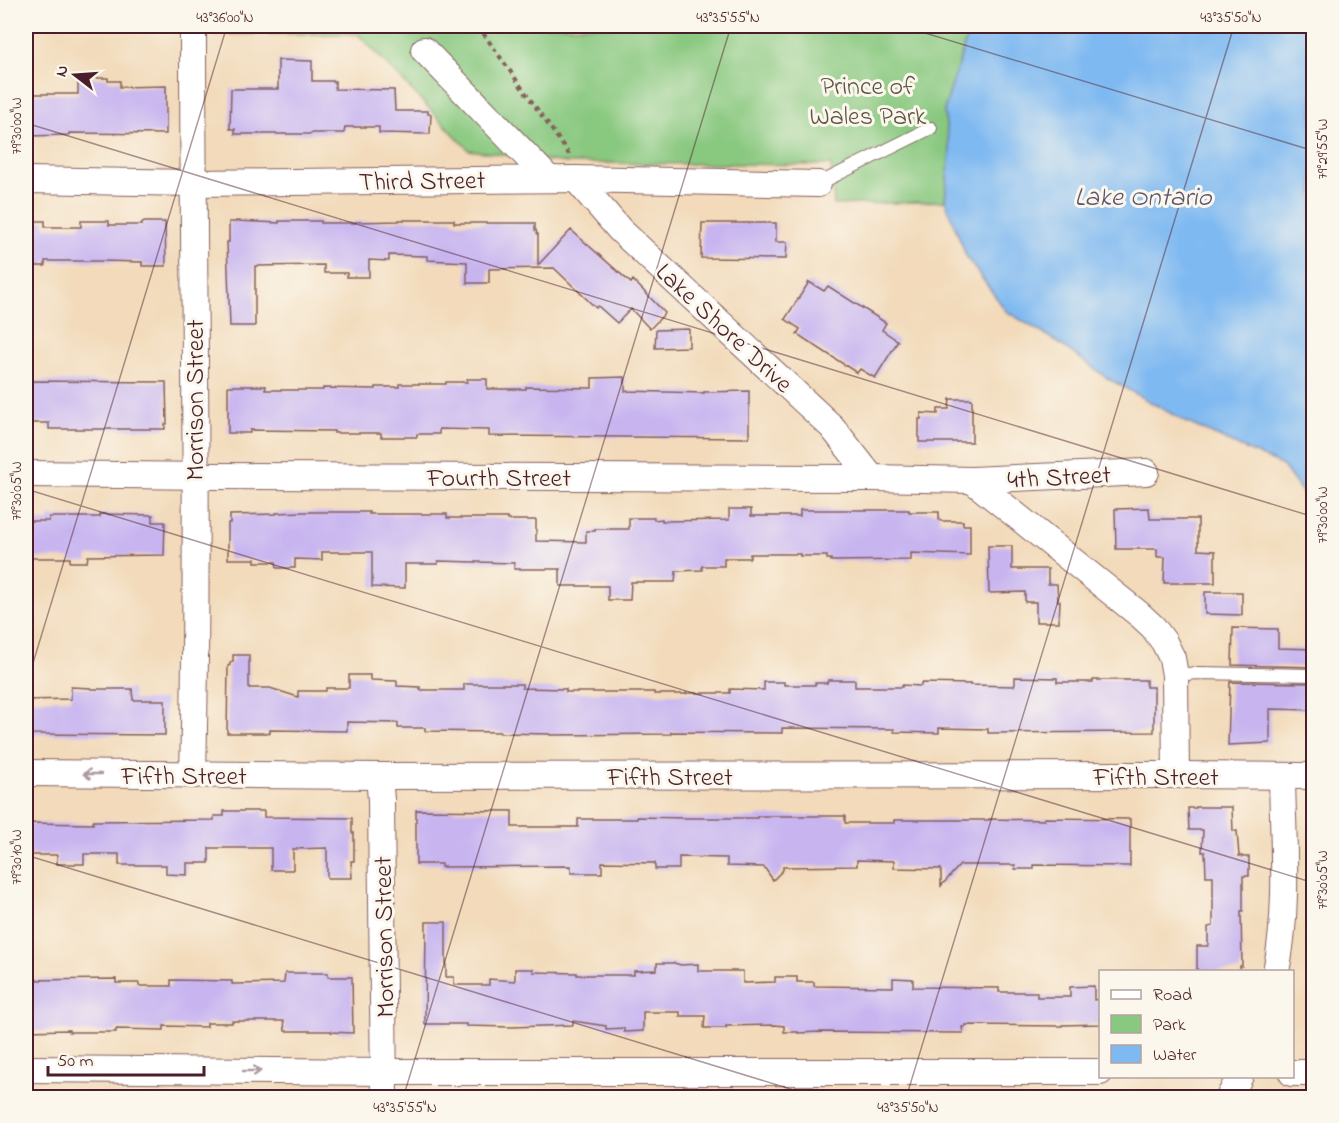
<svg xmlns="http://www.w3.org/2000/svg" width="1339" height="1123" font-family="'Indie Flower',sans-serif">
	<rect width="100%" height="100%" fill="#fbf7ec"/>
	<filter id="ink" filterUnits="userSpaceOnUse"><feTurbulence type="fractalNoise" baseFrequency=".0167" numOctaves="2"/><feDisplacementMap in="SourceGraphic" scale="12" xChannelSelector="R" yChannelSelector="G"/><feConvolveMatrix kernelMatrix="1 2 1 2 8 2 1 2 1" color-interpolation-filters="sRGB"/></filter>
	<filter id="wash" filterUnits="userSpaceOnUse"><feTurbulence type="fractalNoise" baseFrequency=".008" numOctaves="4" result="noise"/><feDisplacementMap in="SourceGraphic" scale="24" xChannelSelector="R" yChannelSelector="G"/><feGaussianBlur stdDeviation="1.35" result="paint"/><feColorMatrix in="noise" values="0 0 0 0 0 0 0 0 0 0 0 0 0 0 0 0 0 1.4 0 .05"/><feComposite in="paint" operator="in"/></filter>
	<g filter="url(#wash)">
		<rect width="100%" height="100%" fill="#f2daba"/>
		<path fill="#88c87f" stroke="#697455" stroke-width="1.5" d="M213,26H972L965,43L944,111L950,151L945,201L834,205L831,165L566,163L469,150L358,34H213Z"/>
		<path fill="#7fb9f1" stroke="#646c8e" stroke-width="1.5" d="M972,26H1313V507L1283,466L1188,423L1109,379L1054,340L1006,311L967,258L945,201L950,151L944,111L965,43Z"/>
		<g id="blocks">
			<g fill="#c8b5f0">
				<path d="M278,60L312,61V81H335V89L394,90L395,111H428V114H431L430,134L379,133V127H345L344,133H311V134H235V129H230L231,89H278Z"/>
				<path d="M78,78H108V81H120V87L166,86V134L69,133V135L27,136V128H26V94H78Z"/>
				<path d="M399,220H454V223H535V230H536L537,234H538V265L571,230L631,283L633,280L665,313L650,329L631,309L617,323L598,306L596,308L554,268L489,269V283H467V262L427,260V256L389,255V261L369,260V277H347V273H324V265L255,266V326H230L227,242H229V222H236V221L279,223V221H321V223H355V222L399,221Z"/>
				<path d="M26,221H45V227H81V221H109V225H142V223L145,222H165L166,266H142V262L101,261H45V266H26Z"/>
				<path d="M702,223H776V242H787L786,259L701,258Z"/>
				<path d="M809,282L824,291L828,286L886,323L882,330L898,341L875,378L860,369L857,373L797,334L800,329L785,319Z"/>
				<path d="M689,329V347L655,348L656,330Z"/>
				<path d="M625,377V391L704,393V392L749,391V438L489,436V430L439,429V434H417V437H381V433H334V431L250,430V433H228V386H266L265,390H323V388L376,389V387H399V384H446V382H467V379H487V389H526V387L592,388V378Z"/>
				<path d="M26,381L166,382L167,424H165V429H49V423H26Z"/>
				<path d="M950,399H972V442H919V419H921V413L938,414V409H949Z"/>
				<path d="M1149,508L1150,519H1198V550L1215,551V583H1164L1165,557H1157V549H1116L1115,509Z"/>
				<path d="M729,509H751V516H800V510H909V512H939V520L941,521H963V525H970V555L911,553V560L831,561V559H827V556H800V554H750V558H724V566H702V570L676,571L675,582H631L630,600H608V586H560V569H514V563L438,561V564H405V588L372,587V552H322V560L295,559V568H277L276,562H255V559H228V523H230V515L276,514V513L303,512H369V514H447V518H507V520H536V541L586,542V531H595V529H629V518H654V520L662,519V521L729,520Z"/>
				<path d="M100,514L153,515V522H165L164,555L88,556L87,562H70V558H26V521H49V517H100Z"/>
				<path d="M988,546H1012V569H1048V584H1057L1058,601H1060L1059,622H1036V602H1025V592L989,593Z"/>
				<path d="M1205,592H1242V615L1205,614Z"/>
				<path d="M1233,628L1278,629V648L1314,649V667L1232,665Z"/>
				<path d="M233,655H249V688H270L298,697V691H326V688H349V675H370V680L397,681V686L420,687V690H464V684H522V688L566,689V692H654V694H686V693H730V689L764,690V682H784V685H815V683H827L828,680H855V687H902V685L921,686V683L970,684V685L1014,686L1015,684V677L1057,678V682H1093V680H1146V687H1154V732L988,733V729L939,728V733L894,732V729L782,728V733L671,732V734L550,735V734L500,733V732L425,731V728H398V723L347,722V731L270,730V733H227L228,666L230,665V662L233,661Z"/>
				<path d="M1230,682L1314,683V710L1270,709V743L1228,745Z"/>
				<path d="M71,687L91,688V689H132L133,700H165V735L26,734V700L71,699Z"/>
				<path d="M1196,807H1232L1233,831H1237L1239,856H1242V857H1249V876H1243V911H1241L1242,966H1240V971H1197V946H1208V927L1213,926V876H1206L1205,852H1202L1203,830H1189L1188,808H1196Z"/>
				<path d="M416,810L512,811V827H578V819H637V817L686,818H757V816H845V823H894V820H989V819L1044,820V818L1130,819V866L1034,865V869H1015V865H960L941,886V869L894,868V861L857,860V866L783,867V870L773,880L764,867L727,866V858L679,857V869H655V863L602,862V873H571V866L441,867V864H416Z"/>
				<path d="M224,811H264V817L352,818V833H354V861H351L352,878H327V848L293,849V870H271V848H209V863H187V875L166,874V865H119V854H84V864H57V855H31V850H26L27,823L93,824V821L214,820V816H224Z"/>
				<path d="M426,922H446V977H454V985H489V979L515,981V969H533V972L577,973V975H634V971L657,970V963H674L681,965L698,964V971H743V983L775,982V977H797V982H814V986L893,987V978L913,979V987L999,988V992H1037V997H1070V987L1094,986V1000L1101,999V1024L1062,1025V1026L965,1025V1027H962L963,1033L819,1032L798,1033V1032H784V1026L775,1025L726,1026V1028H704L705,1016H680V1012H643V1031L624,1032V1028L606,1029V1026L573,1021V1025L511,1027L466,1026V1024H425Z"/>
				<path d="M285,973H328V977H352L353,1033L331,1032V1031H285L284,1021H232V1023H207V1027L164,1026V1030L116,1029V1032H69V1030L26,1031V980L116,979V983H139V986H171V980L232,981V984L284,983Z"/>
			</g>
		</g>
	</g>
	<g filter="url(#ink)">
		<use href="#blocks" fill-opacity="0" stroke="#85605d" stroke-width="1.5"/>
		<g fill="none" stroke-linecap="round" stroke-linejoin="round">
			<g stroke="#85605d" stroke-width="14">
				<g id="service">
					<path d="M818,184L931,128"/>
					<path d="M1175,675L1198,673L1314,675"/>
				</g>
			</g>
			<g stroke="#85605d" stroke-width="28">
				<g id="minor">
					<path d="M424,50L549,179"/>
					<path d="M576,179L620,230L832,427L872,478"/>
					<path d="M26,180L193,183L576,179L818,184"/>
					<path d="M26,474L215,476L872,478L972,480L1146,472"/>
					<path d="M972,480L1140,615L1153,627L1164,642L1172,658L1175,675L1176,775"/>
					<path d="M26,773L379,776L1176,775L1314,776"/>
					<path d="M193,775C199,525 193,275 193,26"/>
					<path d="M379,776L381,800L384,1098"/>
					<path d="M1276,972C1289,908 1283,841 1282,777"/>
					<path d="M26,1069L385,1072H1100"/>
					<path d="M1292,1073H1314"/>
					<path d="M1229,1098L1240,1076"/>
				</g>
			</g>
			<path stroke="#85605d" stroke-width="4" stroke-dasharray="4.5 4.5" stroke-linecap="butt" d="M478,26L567,151L570,157"/>
			<use href="#service" stroke="#fff" stroke-width="12"/>
			<use href="#minor" stroke="#fff" stroke-width="26"/>
		</g>
		<defs><path id="oneway-shaft" d="M-6 0H5M1.5-3L5.5 0L1.5 3" fill="none" stroke-width="1.6" stroke-linecap="round" stroke-linejoin="round" transform="scale(1.5)"/></defs>
		<g stroke="#ae9aa0">
			<use href="#oneway-shaft" transform="translate(92 774) rotate(-180)"/>
			<use href="#oneway-shaft" transform="translate(252 1071)"/>
		</g>
	</g>
	<path fill="none" stroke="#4a1f2b" stroke-width="1.5" stroke-opacity="0.45" d="M902,26L1314,151M26,123L1314,517M26,489L1314,883M26,686L227,26M26,855L820,1098M403,1098L731,26M906,1098L1234,26"/>
	<g text-anchor="middle" stroke-width="6" stroke-linejoin="round" paint-order="stroke">
		<g font-size="26" fill="#5d5244" stroke="#fbf7ec">
			<text x="868" y="94">Prince of<tspan x="868" dy="30">Wales Park</tspan></text>
		</g>
		<g font-size="26" fill="#4a1f2b" stroke="#fbf7ec">
			<text transform="translate(422 180) rotate(-1)" y="9">Third Street</text>
			<text transform="translate(725 327) rotate(43)" y="9">Lake Shore Drive</text>
			<text transform="translate(194 400) rotate(-90)" y="9">Morrison Street</text>
			<text transform="translate(1059 476) rotate(-3)" y="9">4th Street</text>
			<text x="499" y="486">Fourth Street</text>
			<text x="184" y="784">Fifth Street</text>
			<text x="670" y="785">Fifth Street</text>
			<text x="1156" y="785">Fifth Street</text>
			<text transform="translate(383 937) rotate(-91)" y="9">Morrison Street</text>
		</g>
		<g font-size="27" font-style="italic" fill="#5d5570" stroke="#fbf7ec">
			<text x="1143" y="205">Lake Ontario</text>
		</g>
	</g>
	<rect width="1339" height="1123" fill="none" stroke="#fbf7ec" stroke-width="66"/>
	<rect x="1099" y="970" width="195" height="108" fill="#fbf7ec" stroke="#b4a19f" stroke-width="1.5"/>
	<rect x="1111" y="990" width="30" height="9" fill="#ffffff" stroke="#b4a19f" stroke-width="1.5"/>
	<text x="1153" y="1000" font-size="18" fill="#4a1f2b">Road</text>
	<rect x="1111" y="1015" width="30" height="18" fill="#88c87f" stroke="#b4a19f" stroke-width="1.5"/>
	<text x="1153" y="1030" font-size="18" fill="#4a1f2b">Park</text>
	<rect x="1111" y="1045" width="30" height="18" fill="#7fb9f1" stroke="#b4a19f" stroke-width="1.5"/>
	<text x="1153" y="1060" font-size="18" fill="#4a1f2b">Water</text>
	<g transform="translate(75 75) rotate(287)" stroke="#fbf7ec" stroke-width="4.5" paint-order="stroke">
	<path d="M0-4.5L10 22L0 15L-10 22Z" fill="#4a1f2b"/>
	<text y="-9" font-size="16" font-weight="bold" text-anchor="middle" fill="#4a1f2b">N</text>
	</g>
	<path d="M48 1066v9h156v-9" fill="none" stroke="#4a1f2b" stroke-width="3"/>
	<text x="57" y="1066" font-size="18" fill="#4a1f2b" stroke="#fbf7ec" stroke-width="4.5" paint-order="stroke">50 m</text>
	<rect x="33" y="33" width="1273" height="1057" fill="none" stroke="#4a1f2b" stroke-width="2"/>
	<g font-size="15" text-anchor="middle" fill="#4a1f2b">
		<text x="225" y="22">43°36'00"N</text>
		<text x="728" y="22">43°35'55"N</text>
		<text x="1231" y="22">43°35'50"N</text>
		<text transform="translate(16 126) rotate(-90)" y="5">79°30'00"W</text>
		<text transform="translate(1322 149) rotate(-90)" y="5">79°29'55"W</text>
		<text transform="translate(16 491) rotate(-90)" y="5">79°30'05"W</text>
		<text transform="translate(1322 515) rotate(-90)" y="5">79°30'00"W</text>
		<text transform="translate(16 857) rotate(-90)" y="5">79°30'10"W</text>
		<text transform="translate(1322 880) rotate(-90)" y="5">79°30'05"W</text>
		<text x="405" y="1112">43°35'55"N</text>
		<text x="908" y="1112">43°35'50"N</text>
	</g>
</svg>
